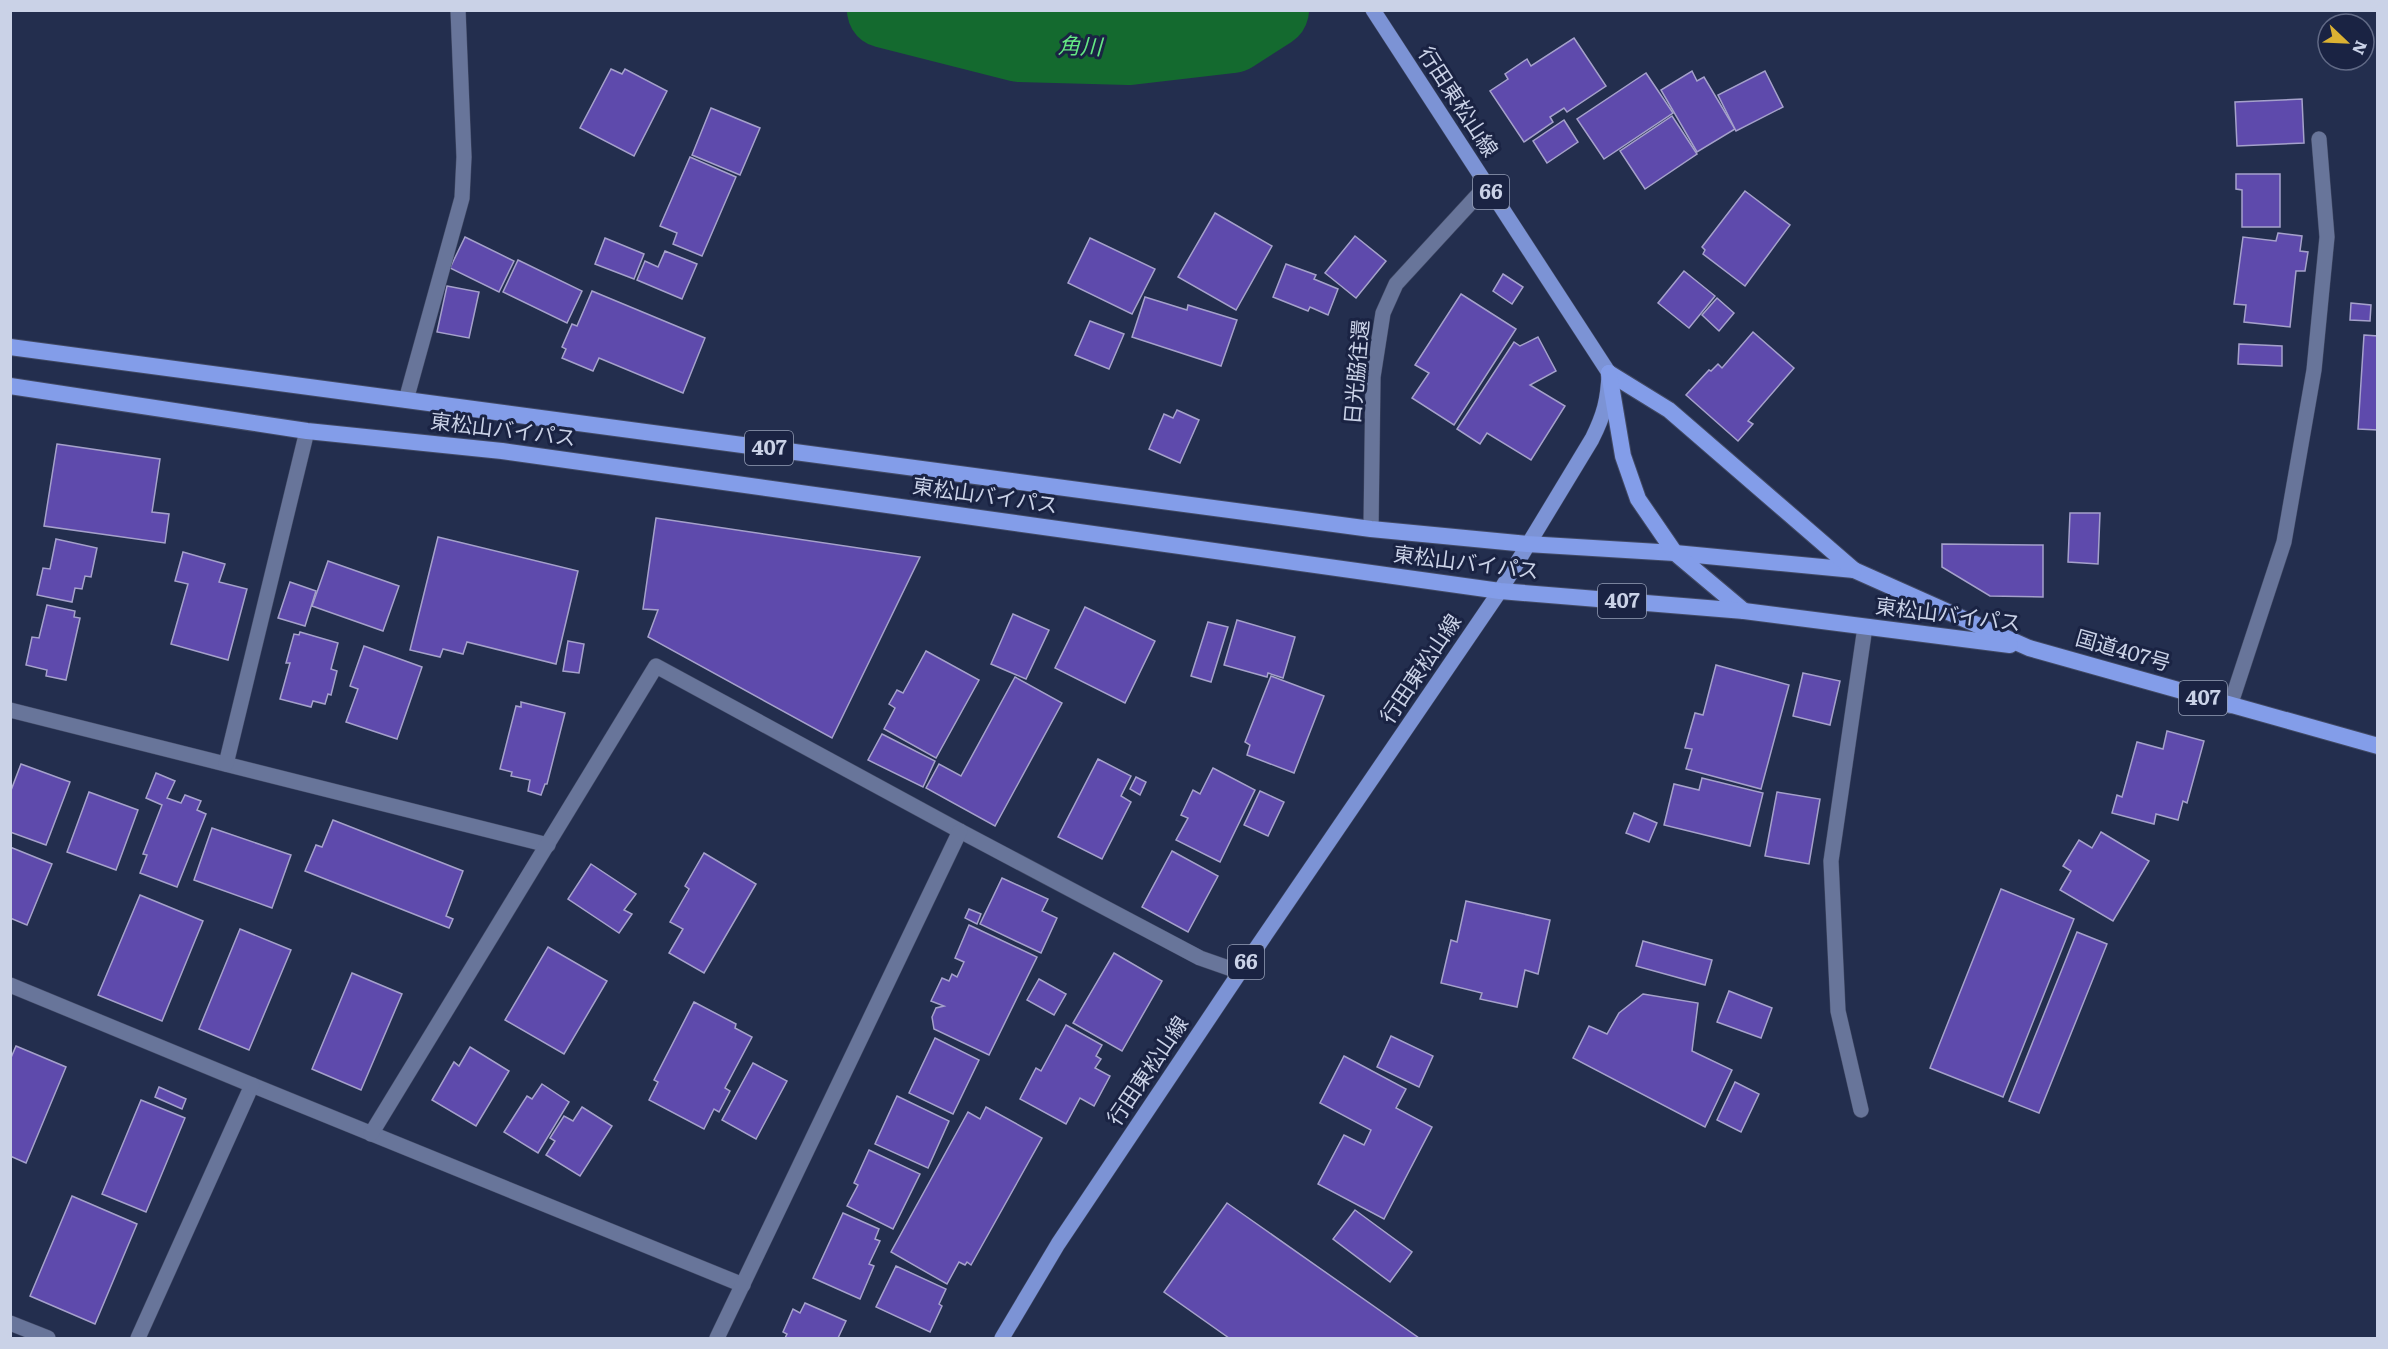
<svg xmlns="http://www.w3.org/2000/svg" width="2388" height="1349" font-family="Literata,'Noto Sans JP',serif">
	<rect width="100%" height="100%" fill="#232e4e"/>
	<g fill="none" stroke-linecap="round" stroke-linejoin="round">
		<path stroke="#146a2f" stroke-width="76" d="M885,10L1019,44L1129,47L1232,35L1271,10"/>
	</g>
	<g fill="#5e4aac" stroke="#a5a1cb" stroke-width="1.5">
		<path d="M1574,38L1606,86L1567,112L1564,108L1550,117L1553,122L1524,142L1490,91L1508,79L1505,74L1527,59L1531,66Z"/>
		<path d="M611,69L622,74L625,69L667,91L634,156L580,128Z"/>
		<path d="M1692,71L1697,81L1704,77L1735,129L1697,152L1661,90Z"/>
		<path d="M1765,71L1783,107L1736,131L1718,95Z"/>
		<path d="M1646,73L1673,113L1604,159L1577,119Z"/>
		<path d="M2302,99L2304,143L2237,146L2235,102Z"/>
		<path d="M711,108L760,128L740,175L692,155Z"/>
		<path d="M1672,116L1697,154L1645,189L1620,151Z"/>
		<path d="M1564,120L1578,142L1547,163L1533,141Z"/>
		<path d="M690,157L736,177L702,256L673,244L677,233L660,226Z"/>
		<path d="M2236,174H2280V227H2242V190L2236,189Z"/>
		<path d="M1745,191L1790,225L1745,286L1703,254L1705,250L1702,247Z"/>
		<path d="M1215,213L1272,246L1236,310L1178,277Z"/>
		<path d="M2278,233L2302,236L2300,251L2308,252L2305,271H2296L2290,327L2244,322L2246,305L2234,304L2243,237L2276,241Z"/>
		<path d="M1355,236L1386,261L1356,298L1325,273Z"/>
		<path d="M465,237L514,261L499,292L450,268Z"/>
		<path d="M605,238L644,254L634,279L595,264Z"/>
		<path d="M1090,238L1155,269L1132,314L1068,283Z"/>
		<path d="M665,251L697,264L682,299L637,280L645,261L658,267Z"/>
		<path d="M518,260L582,291L567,323L503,292Z"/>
		<path d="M1286,264L1316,275L1314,279L1338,289L1328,315L1310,307L1308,311L1273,297Z"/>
		<path d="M1684,271L1715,296L1689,328L1658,303Z"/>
		<path d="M1503,274L1523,287L1512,304L1493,291Z"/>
		<path d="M447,286L479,292L469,338L437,332Z"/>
		<path d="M592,291L705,338L683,393L599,358L593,371L562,358L566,349L562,347L572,324L577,326Z"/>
		<path d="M1461,294L1516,329L1454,425L1412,398L1429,373L1415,365Z"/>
		<path d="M1145,297L1187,310L1188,305L1237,320L1221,366L1132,337Z"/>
		<path d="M1717,298L1734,313L1719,331L1702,315Z"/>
		<path d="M2351,303L2371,305L2370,321L2350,320Z"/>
		<path d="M1090,321L1124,334L1109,369L1075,355Z"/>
		<path d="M1753,332L1794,368L1748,421L1753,424L1738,441L1686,395L1709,370L1711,371L1718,364L1722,368Z"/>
		<path d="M2364,335L2378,336V430L2358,429Z"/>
		<path d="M1538,337L1556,371L1530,385L1565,406L1531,460L1487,433L1480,444L1457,429L1514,342L1520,346Z"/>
		<path d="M2239,344L2282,346V366L2238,364Z"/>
		<path d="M1177,410L1199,420L1180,463L1149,449L1164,414L1173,418Z"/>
		<path d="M57,444L160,459L152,512L169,514L165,543L44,526Z"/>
		<path d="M2070,513H2100L2098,564L2068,562Z"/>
		<path d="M656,518L920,557L832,738L648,637L658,610L643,609Z"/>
		<path d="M438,537L578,571L556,664L467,642L463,654L443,649L440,657L410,650Z"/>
		<path d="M56,539L97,548L91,577L85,576L82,589L75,588L72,602L37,595L43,568L50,569Z"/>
		<path d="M1942,544L2043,545V597L1990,596L1942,567Z"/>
		<path d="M183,552L225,564L219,582L247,589L228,660L171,644L188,584L175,581Z"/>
		<path d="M328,561L399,586L383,631L312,606Z"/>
		<path d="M290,582L316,591L305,626L278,618Z"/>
		<path d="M47,605L75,611L74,617L80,618L66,680L46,676L47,670L26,665L32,637L39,638Z"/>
		<path d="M1085,607L1155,641L1125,703L1055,668Z"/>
		<path d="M1013,614L1049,630L1026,679L991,664Z"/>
		<path d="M1237,620L1295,637L1283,678L1268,673L1267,677L1224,665Z"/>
		<path d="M1208,622L1228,627L1211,682L1191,676Z"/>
		<path d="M300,632L338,643L331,669L337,671L331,695L328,694L325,704L313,701L311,707L280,699L290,663H286L294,634L299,635Z"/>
		<path d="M568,641L584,644L579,673L563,671Z"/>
		<path d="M364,646L422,667L397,739L346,722L358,689L350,686Z"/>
		<path d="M926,651L979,680L936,758L884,729L895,708L889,704L897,690L903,693Z"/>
		<path d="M1716,665L1789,685L1761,789L1686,769L1692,749L1685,748L1695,713L1703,715Z"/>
		<path d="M1803,673L1840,681L1830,725L1793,716Z"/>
		<path d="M1271,676L1324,696L1294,773L1247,755L1250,745L1245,742Z"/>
		<path d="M1015,677L1062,703L995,826L926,788L939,764L961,776Z"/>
		<path d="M521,702L565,713L547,784H545L541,795L528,791L530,780L511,776L512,772L500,769L516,706L521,707Z"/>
		<path d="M2167,731L2204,741L2187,803L2183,801L2178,820L2156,814L2154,824L2112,813L2117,795L2122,797L2137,742L2163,749Z"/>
		<path d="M882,734L935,761L923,787L868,760Z"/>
		<path d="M1098,759L1131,776L1121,796L1131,802L1102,859L1058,837Z"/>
		<path d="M21,764L70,782L46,845L10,832V793Z"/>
		<path d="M1213,768L1255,790L1220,862L1176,840L1188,818L1181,815L1193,790L1200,794Z"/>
		<path d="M156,773L175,781L167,798L181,803L185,795L201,801L197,810L206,814L177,887L140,873L147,855L143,854L162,805L146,798Z"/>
		<path d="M1136,777L1146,782L1140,795L1130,789Z"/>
		<path d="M1702,778L1763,793L1750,846L1664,825L1674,784L1699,790Z"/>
		<path d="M1260,791L1284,802L1268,836L1244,825Z"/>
		<path d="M89,792L138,810L116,870L67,852Z"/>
		<path d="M1777,792L1820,799L1809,864L1765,856Z"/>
		<path d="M1634,813L1657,823L1649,842L1626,833Z"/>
		<path d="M333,820L463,871L446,916L453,919L449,928L305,871L316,845L322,847Z"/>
		<path d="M212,828L291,855L272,908L194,880Z"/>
		<path d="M2101,832L2149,861L2113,921L2060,890L2071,871L2063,866L2079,840L2092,848Z"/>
		<path d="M10,847L52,864L27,925L10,918Z"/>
		<path d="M1172,851L1218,876L1188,932L1142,907Z"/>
		<path d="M704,853L756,884L704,973L669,953L683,929L670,922L689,889L685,886Z"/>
		<path d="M591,864L636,894L624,910L632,914L619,933L568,899Z"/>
		<path d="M1002,878L1048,899L1042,911L1057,918L1041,953L980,924Z"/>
		<path d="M2001,889L2074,919L2003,1097L1930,1068Z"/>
		<path d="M140,895L203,921L162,1021L98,995Z"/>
		<path d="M1466,901L1550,920L1538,974L1525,970L1517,1007L1480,999L1482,993L1441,983L1451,940L1457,942Z"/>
		<path d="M969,909L981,914L977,924L965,918Z"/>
		<path d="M969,925L1037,957L989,1055L934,1029L932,1017L936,1008L944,1006L931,1001L942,978L949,981L952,974L957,977L964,962L955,958Z"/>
		<path d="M240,929L291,950L249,1050L199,1029Z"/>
		<path d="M2077,932L2107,944L2039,1113L2009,1101Z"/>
		<path d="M1643,941L1712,960L1705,985L1636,966Z"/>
		<path d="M548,947L607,981L564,1054L505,1020Z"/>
		<path d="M1114,953L1162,981L1122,1051L1073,1023Z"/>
		<path d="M352,973L402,994L361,1090L312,1069Z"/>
		<path d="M1039,979L1066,994L1054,1015L1027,1000Z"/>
		<path d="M1729,991L1772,1008L1761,1038L1717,1022Z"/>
		<path d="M1643,994L1698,1003L1692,1051L1732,1070L1705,1127L1573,1058L1589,1026L1607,1034L1619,1013Z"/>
		<path d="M694,1002L736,1024L735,1028L752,1037L725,1088L730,1091L719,1112L714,1109L704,1129L649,1100L658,1082L654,1080Z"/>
		<path d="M1066,1025L1102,1045L1096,1056L1101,1059L1095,1068L1110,1076L1094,1106L1080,1098L1066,1124L1020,1099L1036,1068L1041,1071Z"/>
		<path d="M1391,1036L1433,1056L1419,1087L1377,1067Z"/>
		<path d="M935,1038L979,1060L953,1114L909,1093Z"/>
		<path d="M16,1046L66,1067L26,1163L10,1156V1060Z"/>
		<path d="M470,1047L509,1071L476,1126L432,1100L454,1062L459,1066Z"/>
		<path d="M1344,1056L1406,1089L1396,1108L1432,1127L1384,1219L1318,1184L1344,1135L1364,1145L1371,1130L1320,1103Z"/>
		<path d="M753,1063L787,1081L756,1139L722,1120Z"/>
		<path d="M1735,1082L1759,1094L1741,1132L1717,1120Z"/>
		<path d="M542,1084L569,1102L538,1153L504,1132L527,1096L532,1099Z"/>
		<path d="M159,1087L186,1099L182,1109L155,1097Z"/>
		<path d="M897,1096L949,1121L928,1168L875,1144Z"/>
		<path d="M141,1100L185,1118L146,1212L102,1194Z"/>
		<path d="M582,1107L612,1126L580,1176L546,1155L555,1141L550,1138L564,1116L573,1121Z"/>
		<path d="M986,1107L1042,1138L971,1265L967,1262L965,1265L959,1262L947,1284L891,1252L968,1112L980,1119Z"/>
		<path d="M869,1150L920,1174L893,1229L847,1206L858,1185L854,1183Z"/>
		<path d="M72,1196L137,1224L95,1324L30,1296Z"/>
		<path d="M1227,1203L1419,1338H1229L1164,1292Z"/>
		<path d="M1355,1210L1412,1252L1390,1282L1333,1239Z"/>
		<path d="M843,1213L879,1229L875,1239L880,1241L869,1264L874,1266L860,1299L813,1278Z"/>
		<path d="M896,1266L946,1289L939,1304L942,1306L930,1332L876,1307Z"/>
		<path d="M805,1303L846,1321L838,1338H785L787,1334L783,1332L793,1309L800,1313Z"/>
	</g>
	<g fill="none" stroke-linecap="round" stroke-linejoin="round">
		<g stroke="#424a65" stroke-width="16">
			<path id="service" d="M1861,1110L1838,1011L1831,861L1865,627"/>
		</g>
		<g stroke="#424a65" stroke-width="16">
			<g id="minor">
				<path d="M406,400L462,198L464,157L458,10"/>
				<path d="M1371,529L1373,377L1383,313L1396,284L1487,185"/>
				<path d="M2230,706L2284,542L2314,370L2327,237L2319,139"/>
				<path d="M10,710L548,845"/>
				<path d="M226,764L307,431"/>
				<path d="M252,1085L743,1285"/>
				<path d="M371,1134L656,666L960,831L1200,958L1240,972"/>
				<path d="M10,1323L48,1338"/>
				<path d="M717,1338L960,831"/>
			</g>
		</g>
		<g stroke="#424a65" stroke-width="16">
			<path id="tertiary" d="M10,985L252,1085L138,1338"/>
		</g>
		<g stroke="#424a65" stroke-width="16">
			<path id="primary" d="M1002,1338L1058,1244L1240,972L1500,591L1592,439C1604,415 1608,400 1609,373L1373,10"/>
		</g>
		<g stroke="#424a65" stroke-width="18">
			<g id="trunk">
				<path d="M10,347L1371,529L1527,544L1675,553L1854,570L2029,648L2378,746"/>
				<path d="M1609,373L1669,410L1854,570"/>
				<path d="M1609,373L1623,456L1638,499L1675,553L1744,611"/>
				<path d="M10,386L307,431L502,451L1500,591L1744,611L2010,645"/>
			</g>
		</g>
		<use href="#service" stroke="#68759a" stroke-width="15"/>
		<use href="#minor" stroke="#68759a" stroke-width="15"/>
		<use href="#tertiary" stroke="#68759a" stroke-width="15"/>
		<use href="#primary" stroke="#7c93d5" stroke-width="15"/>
		<use href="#trunk" stroke="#839de9" stroke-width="16"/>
	</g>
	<g text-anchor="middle" stroke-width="6" stroke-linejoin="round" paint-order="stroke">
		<g fill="#1a2343" stroke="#959eb6" stroke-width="1.5">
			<rect x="1473" y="175" width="36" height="34" rx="4.5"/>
			<rect x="745" y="431" width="48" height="34" rx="4.5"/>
			<rect x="1598" y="584" width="48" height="34" rx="4.5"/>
			<rect x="2179" y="681" width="48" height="34" rx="4.5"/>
			<rect x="1228" y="945" width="36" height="34" rx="4.5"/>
		</g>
		<g font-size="20" font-weight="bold" fill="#cad2e7">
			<text x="1491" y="199">66</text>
			<text x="769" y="455">407</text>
			<text x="1622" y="608">407</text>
			<text x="2203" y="705">407</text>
			<text x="1246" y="969">66</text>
		</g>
		<g font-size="21" fill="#cad2e7" stroke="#1a2343">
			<text transform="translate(1458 102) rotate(57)" y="7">行田東松山線</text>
			<text transform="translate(1357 372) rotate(-85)" y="7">日光脇往還</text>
			<text transform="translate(503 430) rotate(7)" y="7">東松山バイパス</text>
			<text transform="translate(985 496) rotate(8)" y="7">東松山バイパス</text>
			<text transform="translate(1466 563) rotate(7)" y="7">東松山バイパス</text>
			<text transform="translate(1948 615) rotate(7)" y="7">東松山バイパス</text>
			<text transform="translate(2123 651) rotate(16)" y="7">国道407号</text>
			<text transform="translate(1421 669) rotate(-56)" y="7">行田東松山線</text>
			<text transform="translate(1148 1071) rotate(-56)" y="7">行田東松山線</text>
		</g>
		<g font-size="22" font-style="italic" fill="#64e884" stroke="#1a2343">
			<text transform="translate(1080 46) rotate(2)" y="8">角川</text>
		</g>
	</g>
	<rect width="2388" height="1349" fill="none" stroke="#cad2e7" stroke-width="24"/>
	<g transform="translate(2346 42) rotate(113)"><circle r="28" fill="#1a2343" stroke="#606985" stroke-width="1.5"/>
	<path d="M0-4.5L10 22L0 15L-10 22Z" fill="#dcb233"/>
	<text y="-9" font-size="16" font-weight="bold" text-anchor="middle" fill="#cad2e7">N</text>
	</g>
</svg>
